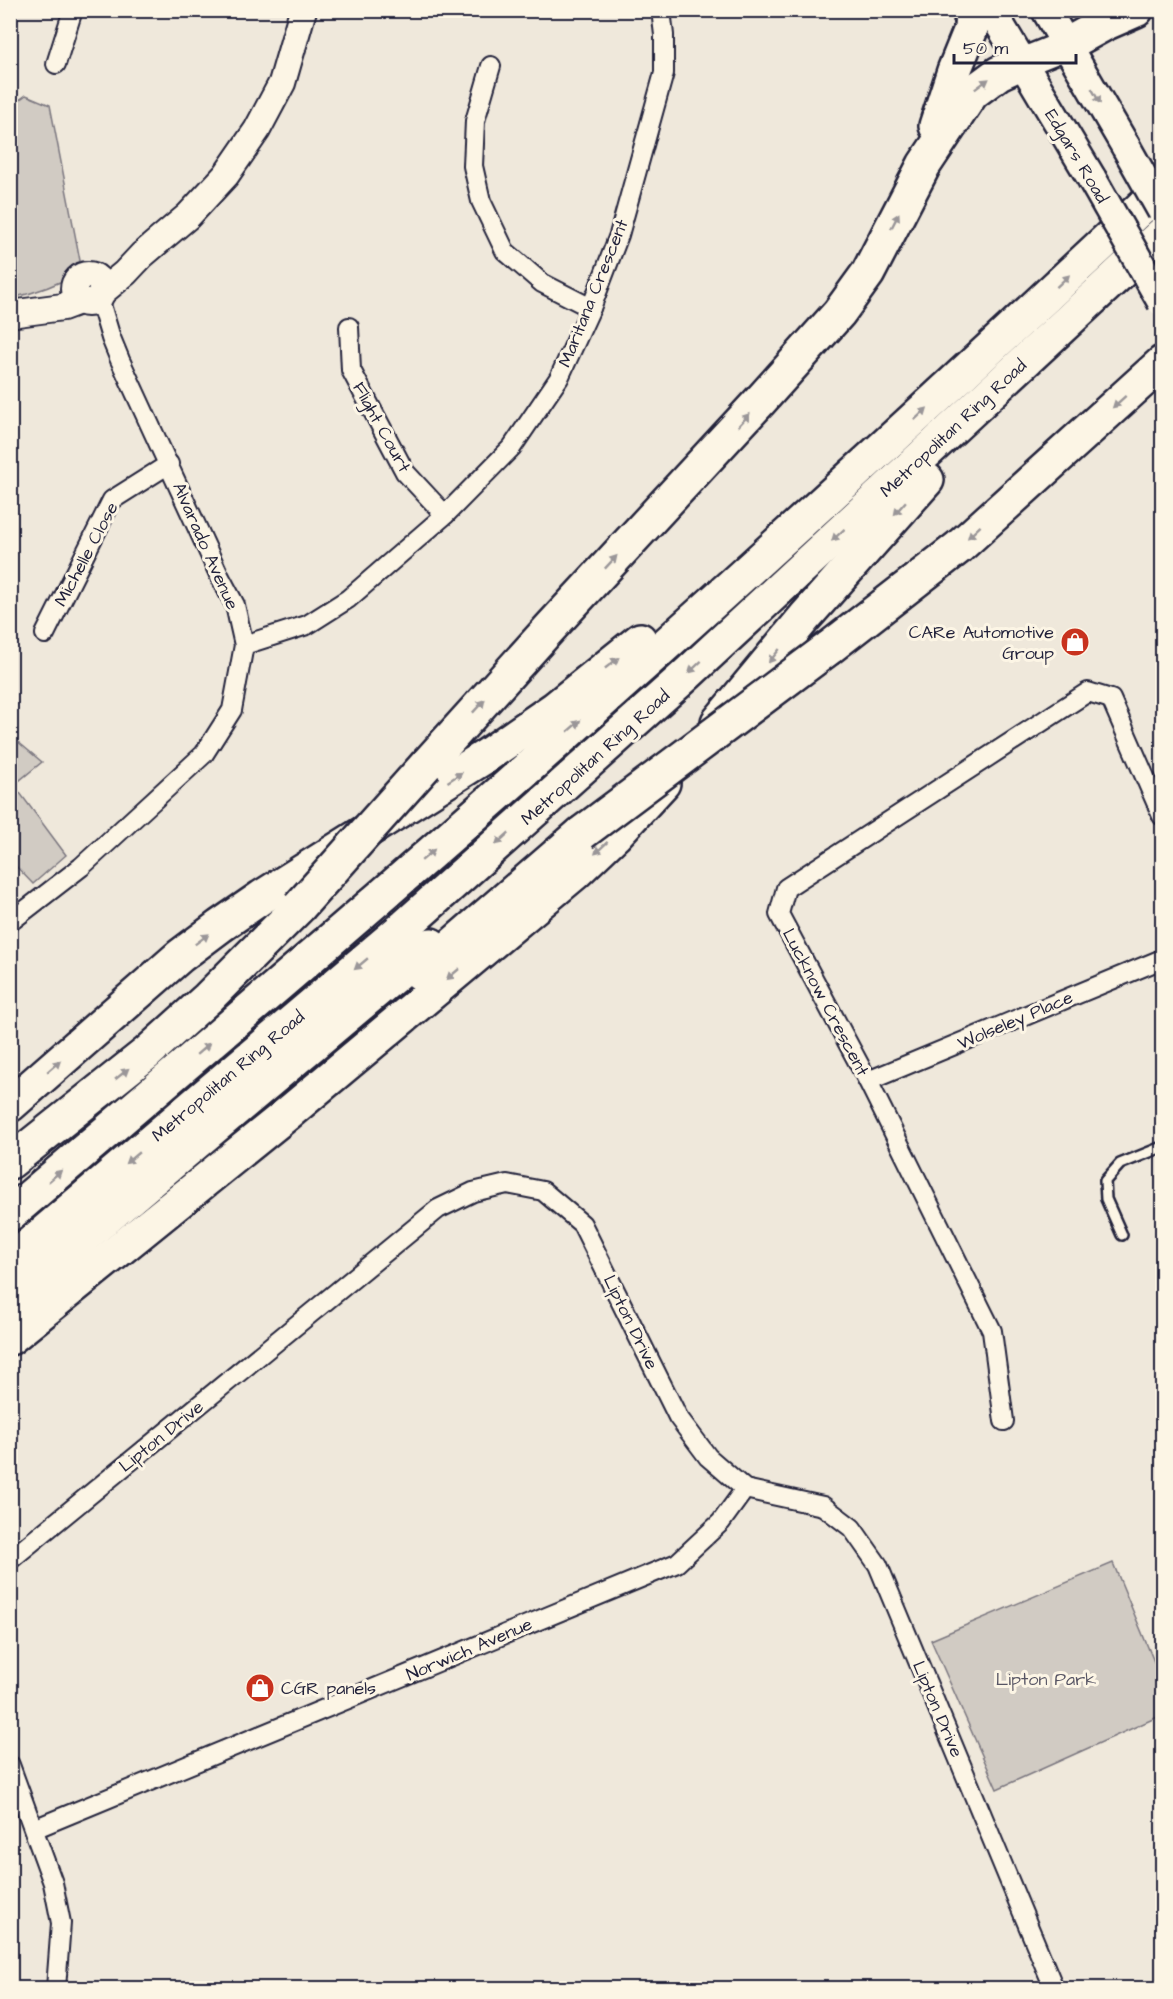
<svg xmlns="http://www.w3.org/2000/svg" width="1173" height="1999" font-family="'Architects Daughter',sans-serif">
	<rect width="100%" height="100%" fill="#efe8db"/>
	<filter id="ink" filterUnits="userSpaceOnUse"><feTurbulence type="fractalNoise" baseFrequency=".0167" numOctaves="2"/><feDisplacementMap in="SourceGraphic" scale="12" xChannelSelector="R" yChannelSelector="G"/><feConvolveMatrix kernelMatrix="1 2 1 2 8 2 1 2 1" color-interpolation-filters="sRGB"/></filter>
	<g filter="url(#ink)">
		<g fill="#d1cbc3" stroke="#7a767f" stroke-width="1.5">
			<path d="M26,95L50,105L82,271C59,284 36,293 11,298V106Z"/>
			<path d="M11,736L42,762L14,785L66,855L33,884L11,861Z"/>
			<path d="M1113,1563L1162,1681V1715L997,1789L931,1640Z"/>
		</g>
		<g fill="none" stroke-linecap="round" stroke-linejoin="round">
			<g stroke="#22223b" stroke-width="14">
				<path id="lane" d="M1122,1235L1106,1199L1105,1181L1120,1164L1162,1147"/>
			</g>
			<g stroke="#22223b" stroke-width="22">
				<g id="street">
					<path d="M56,64L73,10"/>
					<path d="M491,66L475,121L473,166L481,201L505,251L542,283L591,308"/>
					<path d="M349,327L351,370L405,472L445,515"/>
					<path d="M45,634L112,500L169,464"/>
					<path d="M244,645L307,625L348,599L445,515L512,447L559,378L591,308L619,235L664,73V35L661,10"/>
					<path d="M10,922L81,867L204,754L232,710L244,645L235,605L220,577L120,360L111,338L99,298"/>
					<path d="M868,1081L1162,959"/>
					<path d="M1004,1421L992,1331L868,1081L779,914L786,888L1088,692L1111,699L1162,816"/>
					<path d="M10,1560L438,1209L473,1192L507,1184L543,1191L582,1224L678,1417L708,1457L745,1489L823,1506L852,1528L878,1565L1054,1988"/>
					<path d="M10,1765L53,1883L61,1923L56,1988"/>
					<path d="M34,1829L677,1563L721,1522L745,1489"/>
				</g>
			</g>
			<g stroke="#22223b" stroke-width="30">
				<g id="secondary">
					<circle cx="88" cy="289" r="14"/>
					<path d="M102,292L125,273L142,255L188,216L226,175L257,130L282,83L303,10"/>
					<path d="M10,314L63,307L79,301"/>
				</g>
			</g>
			<g stroke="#22223b" stroke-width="33">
				<g id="primary">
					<path d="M991,10L1092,179"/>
					<path d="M1046,10L1126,147"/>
					<path d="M1021,63L1066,45"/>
				</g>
			</g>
			<g stroke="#22223b" stroke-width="38">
				<g id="highway">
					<path d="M1066,45L1104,24L1136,10"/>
					<path d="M936,126L954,71L971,29L972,10"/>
					<path d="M829,648L959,547L1162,363"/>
					<path d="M718,722L805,617L927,480"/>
					<path d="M426,765L550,628L761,400L839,313L868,273L924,165L972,93L999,73L1021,63"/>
					<path d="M420,973L582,833"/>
					<path d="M10,1105L180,956L220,926L262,897L486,756L554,709L640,640"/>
					<path d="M10,1162L147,1053L208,998L299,907"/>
					<path d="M10,1214C213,1041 416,869 614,691C799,526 981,358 1162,188"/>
					<path d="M10,1261L405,926L685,676L1162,234"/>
					<path d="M10,1299L431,945"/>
					<path d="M10,1338L287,1114L575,873L615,835L663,783"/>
				</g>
			</g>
			<use href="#lane" stroke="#fcf5e5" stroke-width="9"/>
			<use href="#street" stroke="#fcf5e5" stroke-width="18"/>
			<use href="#secondary" stroke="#fcf5e5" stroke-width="26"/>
			<use href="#primary" stroke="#fcf5e5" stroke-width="28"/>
			<use href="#highway" stroke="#fcf5e5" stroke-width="33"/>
			<g stroke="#22223b" stroke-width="33" stroke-linecap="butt">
				<g id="primary-bridge">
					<path d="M1126,147L1162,211"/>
					<path d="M1092,179L1162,302"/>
				</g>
			</g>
			<g stroke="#22223b" stroke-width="38" stroke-linecap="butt">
				<g id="highway-bridge">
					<path d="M582,833L829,648"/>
					<path d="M299,907L426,765"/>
				</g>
			</g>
			<use href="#primary-bridge" stroke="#fcf5e5" stroke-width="28"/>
			<use href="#highway-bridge" stroke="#fcf5e5" stroke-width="33"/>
		</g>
		<defs><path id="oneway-solid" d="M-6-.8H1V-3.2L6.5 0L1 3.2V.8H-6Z" transform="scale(1.5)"/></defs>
		<g fill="#9a9698">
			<use href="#oneway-solid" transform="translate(982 84) rotate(-37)"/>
			<use href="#oneway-solid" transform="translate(1096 96) rotate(60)"/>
			<use href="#oneway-solid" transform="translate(895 221) rotate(-63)"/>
			<use href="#oneway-solid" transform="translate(1063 281) rotate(-43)"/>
			<use href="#oneway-solid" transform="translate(1119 402) rotate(138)"/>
			<use href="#oneway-solid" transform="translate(921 414) rotate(-43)"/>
			<use href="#oneway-solid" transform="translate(744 420) rotate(-47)"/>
			<use href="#oneway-solid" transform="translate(900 508) rotate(131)"/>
			<use href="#oneway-solid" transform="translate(974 532) rotate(137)"/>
			<use href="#oneway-solid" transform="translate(838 535) rotate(137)"/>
			<use href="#oneway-solid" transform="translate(611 562) rotate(-47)"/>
			<use href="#oneway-solid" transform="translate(774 656) rotate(129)"/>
			<use href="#oneway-solid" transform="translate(612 663) rotate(-38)"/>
			<use href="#oneway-solid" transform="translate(695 667) rotate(137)"/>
			<use href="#oneway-solid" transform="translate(479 706) rotate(-47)"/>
			<use href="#oneway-solid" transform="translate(574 726) rotate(-41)"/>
			<use href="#oneway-solid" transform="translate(455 777) rotate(-33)"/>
			<use href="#oneway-solid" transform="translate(502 839) rotate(138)"/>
			<use href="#oneway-solid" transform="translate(601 848) rotate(137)"/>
			<use href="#oneway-solid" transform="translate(428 855) rotate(-41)"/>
			<use href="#oneway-solid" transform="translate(202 939) rotate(-37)"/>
			<use href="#oneway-solid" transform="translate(361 964) rotate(140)"/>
			<use href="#oneway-solid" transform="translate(453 974) rotate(140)"/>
			<use href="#oneway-solid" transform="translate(203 1049) rotate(-41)"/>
			<use href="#oneway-solid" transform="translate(54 1066) rotate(-41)"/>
			<use href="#oneway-solid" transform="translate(122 1074) rotate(-39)"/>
			<use href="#oneway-solid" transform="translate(132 1158) rotate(140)"/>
			<use href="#oneway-solid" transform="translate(55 1176) rotate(-41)"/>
		</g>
	</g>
	<defs>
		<g id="shop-disc" transform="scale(1.5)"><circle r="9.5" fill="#c8321e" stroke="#fcf5e5"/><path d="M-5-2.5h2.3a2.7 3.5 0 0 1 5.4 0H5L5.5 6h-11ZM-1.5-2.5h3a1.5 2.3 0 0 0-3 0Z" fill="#fff"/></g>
	</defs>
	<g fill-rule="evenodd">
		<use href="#shop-disc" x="1075" y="642"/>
		<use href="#shop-disc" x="260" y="1688"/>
	</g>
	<g text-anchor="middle" stroke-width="6" stroke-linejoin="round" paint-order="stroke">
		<g font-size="18" fill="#22223b" stroke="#fcf5e5">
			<text transform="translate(1077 156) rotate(59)" y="6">Edgars Road</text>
			<text transform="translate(593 293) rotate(-68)" y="6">Maritana Crescent</text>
			<text transform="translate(382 427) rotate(61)" y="6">Flight Court</text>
			<text transform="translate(953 428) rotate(-43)" y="6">Metropolitan Ring Road</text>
			<text transform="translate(206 546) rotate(66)" y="6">Alvarado Avenue</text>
			<text transform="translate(86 554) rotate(-62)" y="6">Michelle Close</text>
			<text transform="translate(595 757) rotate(-42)" y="6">Metropolitan Ring Road</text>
			<text transform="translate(826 1002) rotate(62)" y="6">Lucknow Crescent</text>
			<text transform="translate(1015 1020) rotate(-23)" y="6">Wolseley Place</text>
			<text transform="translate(228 1076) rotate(-40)" y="6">Metropolitan Ring Road</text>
			<text transform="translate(631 1322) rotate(64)" y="6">Lipton Drive</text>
			<text transform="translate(161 1436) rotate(-39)" y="6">Lipton Drive</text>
			<text transform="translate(469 1649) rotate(-23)" y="6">Norwich Avenue</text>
			<text transform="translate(938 1709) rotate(67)" y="6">Lipton Drive</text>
		</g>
		<g font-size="18" fill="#22223b" stroke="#fcf5e5" text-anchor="end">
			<text x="1054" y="638">CARe Automotive<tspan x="1054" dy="21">Group</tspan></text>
			<text x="281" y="1694" text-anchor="start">CGR panels</text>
		</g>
		<g font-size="18" fill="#575564" stroke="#fcf5e5">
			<text x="1046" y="1685">Lipton Park</text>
		</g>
	</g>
	<rect width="1173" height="1999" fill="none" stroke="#fcf5e5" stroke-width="36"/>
	<rect x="18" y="18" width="1137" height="1963" fill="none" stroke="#22223b" stroke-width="2" filter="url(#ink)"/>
	<path d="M954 54v9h122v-9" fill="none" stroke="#22223b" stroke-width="3"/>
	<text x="963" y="54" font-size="18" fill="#22223b" stroke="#fcf5e5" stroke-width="4.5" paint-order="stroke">50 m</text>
</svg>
